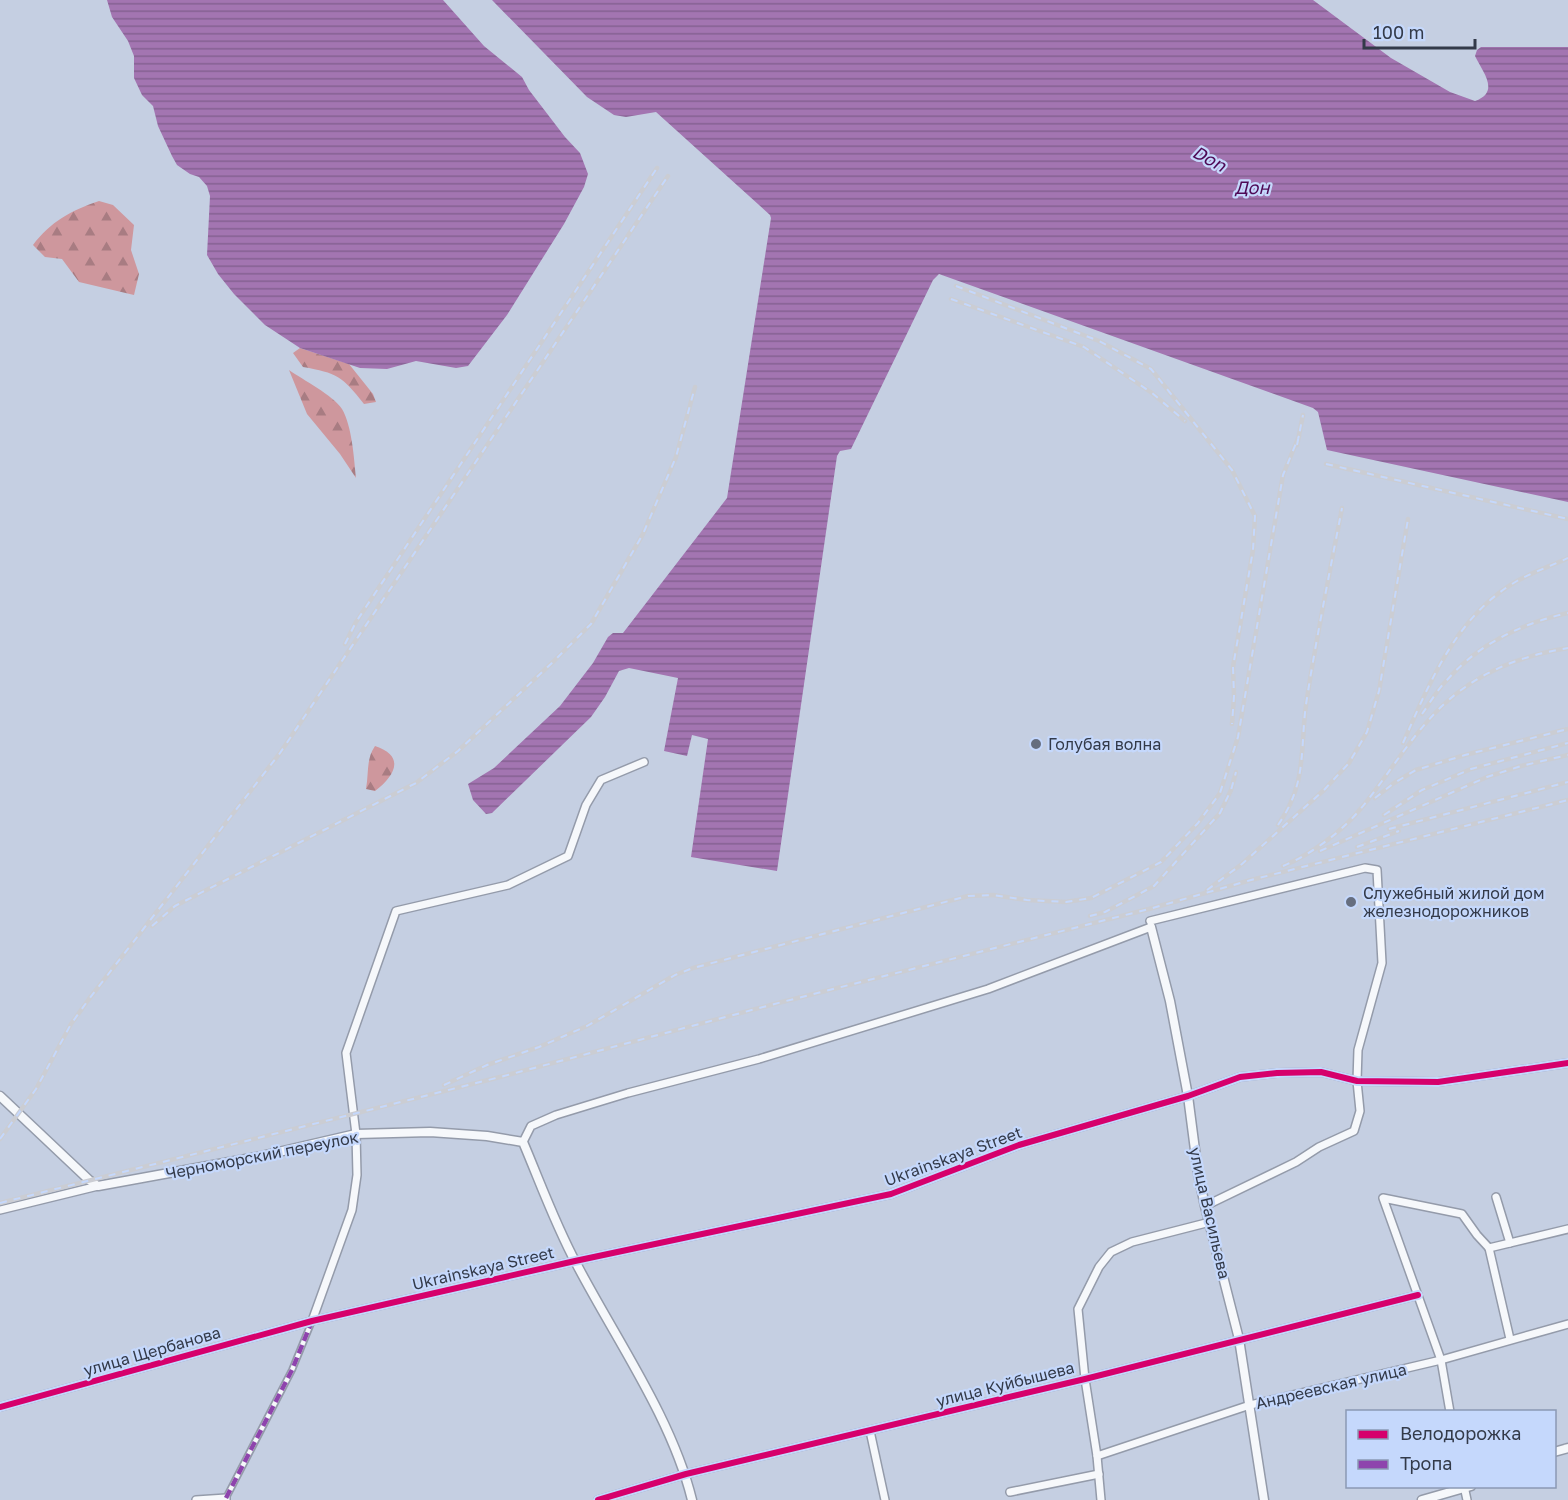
<svg xmlns="http://www.w3.org/2000/svg" width="1568" height="1500" font-family="'Golos Text',sans-serif">
	<defs>
		<pattern id="forest-firs" width="22" height="20" patternUnits="userSpaceOnUse" patternTransform="scale(1.5)"><rect width="22" height="20" fill="#ce979d"/><path d="M5 1l3.5 6h-7zM16 11l3.5 6h-7z" fill="#a87c82"/></pattern>
		<pattern id="water-rules" width="6" height="5" patternUnits="userSpaceOnUse" patternTransform="scale(1.5)"><rect width="6" height="5" fill="#a375b1"/><path d="M0 2.5h6" fill="none" stroke="#856192"/></pattern>
	</defs>
	<rect width="100%" height="100%" fill="#c5cfe2"/>
	<g fill="url(#forest-firs)">
		<path d="M99,201L113,205L134,225L131,250L139,274L134,295L79,282L62,259L45,257L33,245C50,222 72,210 99,201Z"/>
		<path d="M300,348L349,364L373,394L376,402L364,404C342,376 337,373 303,367L293,353Z"/>
		<path d="M289,370C303,380 333,395 342,409C352,426 354,458 356,478L340,454L307,414Z"/>
		<path d="M375,746C405,756 396,775 375,791L366,789C369,772 366,759 375,746Z"/>
	</g>
	<g fill="url(#water-rules)">
		<path d="M107,0H443L484,46L522,77L529,90L565,137L580,153L588,174L584,187L564,224L507,315L468,366L456,368L416,361L387,369L360,368L300,348L265,325L234,294L218,274L207,255L210,196L207,186L199,177L190,174L177,165L172,156L158,126L153,106L142,95L134,78V56L128,41L112,17Z"/>
		<path d="M492,0H1313L1391,58L1450,92L1475,101C1501,92 1482,71 1475,56L1477,50L1481,47H1568V502L1327,450L1318,412L1313,408L939,274L933,280L851,449L840,451L837,456L777,871L691,857L708,739L692,735L687,756L664,751L678,678L629,668L619,671L605,697L591,717L492,813L486,814L473,800L468,784L494,768L560,706L593,663L608,637L613,633H623L727,498L771,218L770,215L656,112L626,117L614,115L587,97Z"/>
	</g>
	<g fill="none" stroke-linecap="round" stroke-linejoin="round">
		<g stroke="#949baa" stroke-width="8">
			<path id="pedestrian" d="M226,1498L292,1370L312,1321"/>
		</g>
		<g stroke="#949baa" stroke-width="10">
			<g id="minor">
				<path d="M1150,921L1365,868L1377,870L1382,963L1358,1050L1357,1081L1360,1111L1354,1131L1319,1147L1296,1162L1205,1206"/>
				<path d="M523,1142L531,1126L556,1115L628,1093L759,1059L988,989L1151,927"/>
				<path d="M1496,1197L1510,1243"/>
				<path d="M0,1210L98,1186"/>
				<path d="M1489,1248L1510,1339"/>
				<path d="M312,1321L352,1210L357,1175L356,1134L346,1053L396,911L508,885L568,856L586,805L601,780L644,762"/>
				<path d="M0,1407L312,1321L575,1261L891,1194L1019,1145L1188,1096L1240,1077L1277,1073L1321,1072L1357,1081L1438,1082L1568,1063"/>
				<path d="M1450,1412L1441,1360L1383,1198L1462,1214L1477,1235L1489,1248L1568,1229"/>
				<path d="M870,1431L885,1500"/>
				<path d="M1097,1456L1250,1405L1441,1360L1568,1324"/>
				<path d="M1464,1486L1467,1500"/>
				<path d="M1010,1492L1099,1474"/>
				<path d="M196,1500L226,1498V1500"/>
				<path d="M598,1500L686,1474L1085,1379L1418,1295"/>
				<path d="M1101,1500L1097,1456L1085,1379L1078,1309L1099,1267L1111,1252L1132,1242L1210,1222"/>
			</g>
		</g>
		<g stroke="#949baa" stroke-width="11">
			<g id="tertiary">
				<path d="M1151,927L1170,1001L1188,1096L1198,1173L1205,1206L1239,1339L1264,1500"/>
				<path d="M0,1096L89,1180L98,1186L257,1157L356,1134L430,1132L487,1136L523,1142C540,1182 555,1224 576,1263C615,1338 672,1418 692,1500"/>
				<path d="M1554,1452L1568,1448"/>
				<path d="M1422,1500L1471,1486"/>
			</g>
		</g>
		<use href="#pedestrian" stroke="#f6f8fb" stroke-width="4.5"/>
		<use href="#minor" stroke="#f6f8fb" stroke-width="7"/>
		<use href="#tertiary" stroke="#f6f8fb" stroke-width="8"/>
		<g stroke="#cbcdd3" stroke-width="4.5">
			<g id="rail">
				<path d="M956,286L1099,341L1151,369L1232,470L1255,516L1253,550L1233,667L1234,696L1232,724"/>
				<path d="M951,299L1084,347L1152,393L1185,421"/>
				<path d="M1297,445L1303,415"/>
				<path d="M1326,464L1568,519"/>
				<path d="M345,644L356,622L657,168"/>
				<path d="M1422,714C1430,703 1437,690 1447,680C1478,644 1523,623 1568,613"/>
				<path d="M1403,743C1430,682 1456,616 1517,581C1533,572 1551,566 1568,558"/>
				<path d="M1375,798L1394,783L1416,770L1465,755L1568,729"/>
				<path d="M1384,815L1422,790L1471,769L1568,743"/>
				<path d="M1278,825C1309,781 1299,746 1307,698C1317,634 1330,571 1342,508"/>
				<path d="M1389,829L1568,782"/>
				<path d="M1357,847L1399,831"/>
				<path d="M1320,851L1487,777L1521,766L1568,755"/>
				<path d="M1283,866C1312,854 1343,831 1363,806C1389,774 1411,736 1442,706C1478,672 1520,656 1568,648"/>
				<path d="M1207,890L1242,864L1324,790L1349,763L1367,732L1379,691L1408,519"/>
				<path d="M1090,916L1105,912L1154,886L1220,813L1231,790L1236,772"/>
				<path d="M152,926L175,906L416,783L458,751L554,661L591,624L643,534L676,457L695,387"/>
				<path d="M444,1085L487,1065L539,1047L587,1026L675,975L693,968L968,896L993,895L1027,900L1066,902L1091,898L1161,862L1198,823L1220,793L1238,737L1283,475L1299,436"/>
				<path d="M0,1139L36,1089L71,1024L89,999L280,753L668,176"/>
				<path d="M0,1203L504,1076L782,1002L1149,909L1251,880L1568,800"/>
			</g>
		</g>
		<use href="#rail" stroke="#c5d8fc" stroke-width="2" stroke-dasharray="7" stroke-linecap="butt"/>
		<path stroke="#8e44ad" stroke-width="4.5" stroke-dasharray="9 4.5" stroke-linecap="butt" d="M226,1498L292,1370L312,1321"/>
		<g stroke="#c5d8fc" stroke-width="10">
			<g id="cycleway">
				<path d="M0,1407L312,1321L575,1261L891,1194L1019,1145L1188,1096L1240,1077L1277,1073L1321,1072L1357,1081L1438,1082L1568,1063"/>
				<path d="M598,1500L686,1474L1085,1379L1418,1295"/>
			</g>
		</g>
		<use href="#cycleway" stroke="#d6006c" stroke-width="6"/>
	</g>
	<g fill="#666e7f" stroke="#c5d8fc" stroke-width="2">
		<circle cx="1036" cy="744" r="6"/>
		<circle cx="1351" cy="902" r="6"/>
	</g>
	<g text-anchor="middle" stroke-width="4.5" stroke-linejoin="round" paint-order="stroke">
		<g font-size="16" fill="#333a49" stroke="#c5d8fc" text-anchor="start">
			<text x="1048" y="750">Голубая волна</text>
			<text x="1363" y="899">Служебный жилой дом<tspan x="1363" dy="18">железнодорожников</tspan></text>
		</g>
		<g font-size="16" fill="#333a49" stroke="#c5d8fc">
			<text transform="translate(262 1155) rotate(-11)" y="6">Черноморский переулок</text>
			<text transform="translate(953 1156) rotate(-20)" y="6">Ukrainskaya Street</text>
			<text transform="translate(1210 1213) rotate(77)" y="6">улица Васильева</text>
			<text transform="translate(483 1268) rotate(-13)" y="6">Ukrainskaya Street</text>
			<text transform="translate(152 1351) rotate(-16)" y="6">улица Щербанова</text>
			<text transform="translate(1005 1384) rotate(-14)" y="6">улица Куйбышева</text>
			<text transform="translate(1331 1386) rotate(-13)" y="6">Андреевская улица</text>
		</g>
		<g font-size="18" font-style="italic" fill="#4e0955" stroke="#c5d8fc">
			<text transform="translate(1209 159) rotate(28)" y="6">Don</text>
			<text x="1252" y="194">Дон</text>
		</g>
	</g>
	<rect x="1346" y="1410" width="210" height="78" fill="#c5d8fc" stroke="#8b99b4" stroke-width="1.5"/>
	<rect x="1358" y="1430" width="30" height="9" fill="#d6006c" stroke="#8b99b4" stroke-width="1.5"/>
	<text x="1400" y="1440" font-size="18" fill="#333a49">Велодорожка</text>
	<rect x="1358" y="1460" width="30" height="9" fill="#8e44ad" stroke="#8b99b4" stroke-width="1.5"/>
	<text x="1400" y="1470" font-size="18" fill="#333a49">Тропа</text>
	<path d="M1364 39v9h111v-9" fill="none" stroke="#333a49" stroke-width="3"/>
	<text x="1373" y="39" font-size="18" fill="#333a49" stroke="#c5d8fc" stroke-width="4.5" paint-order="stroke">100 m</text>
</svg>
